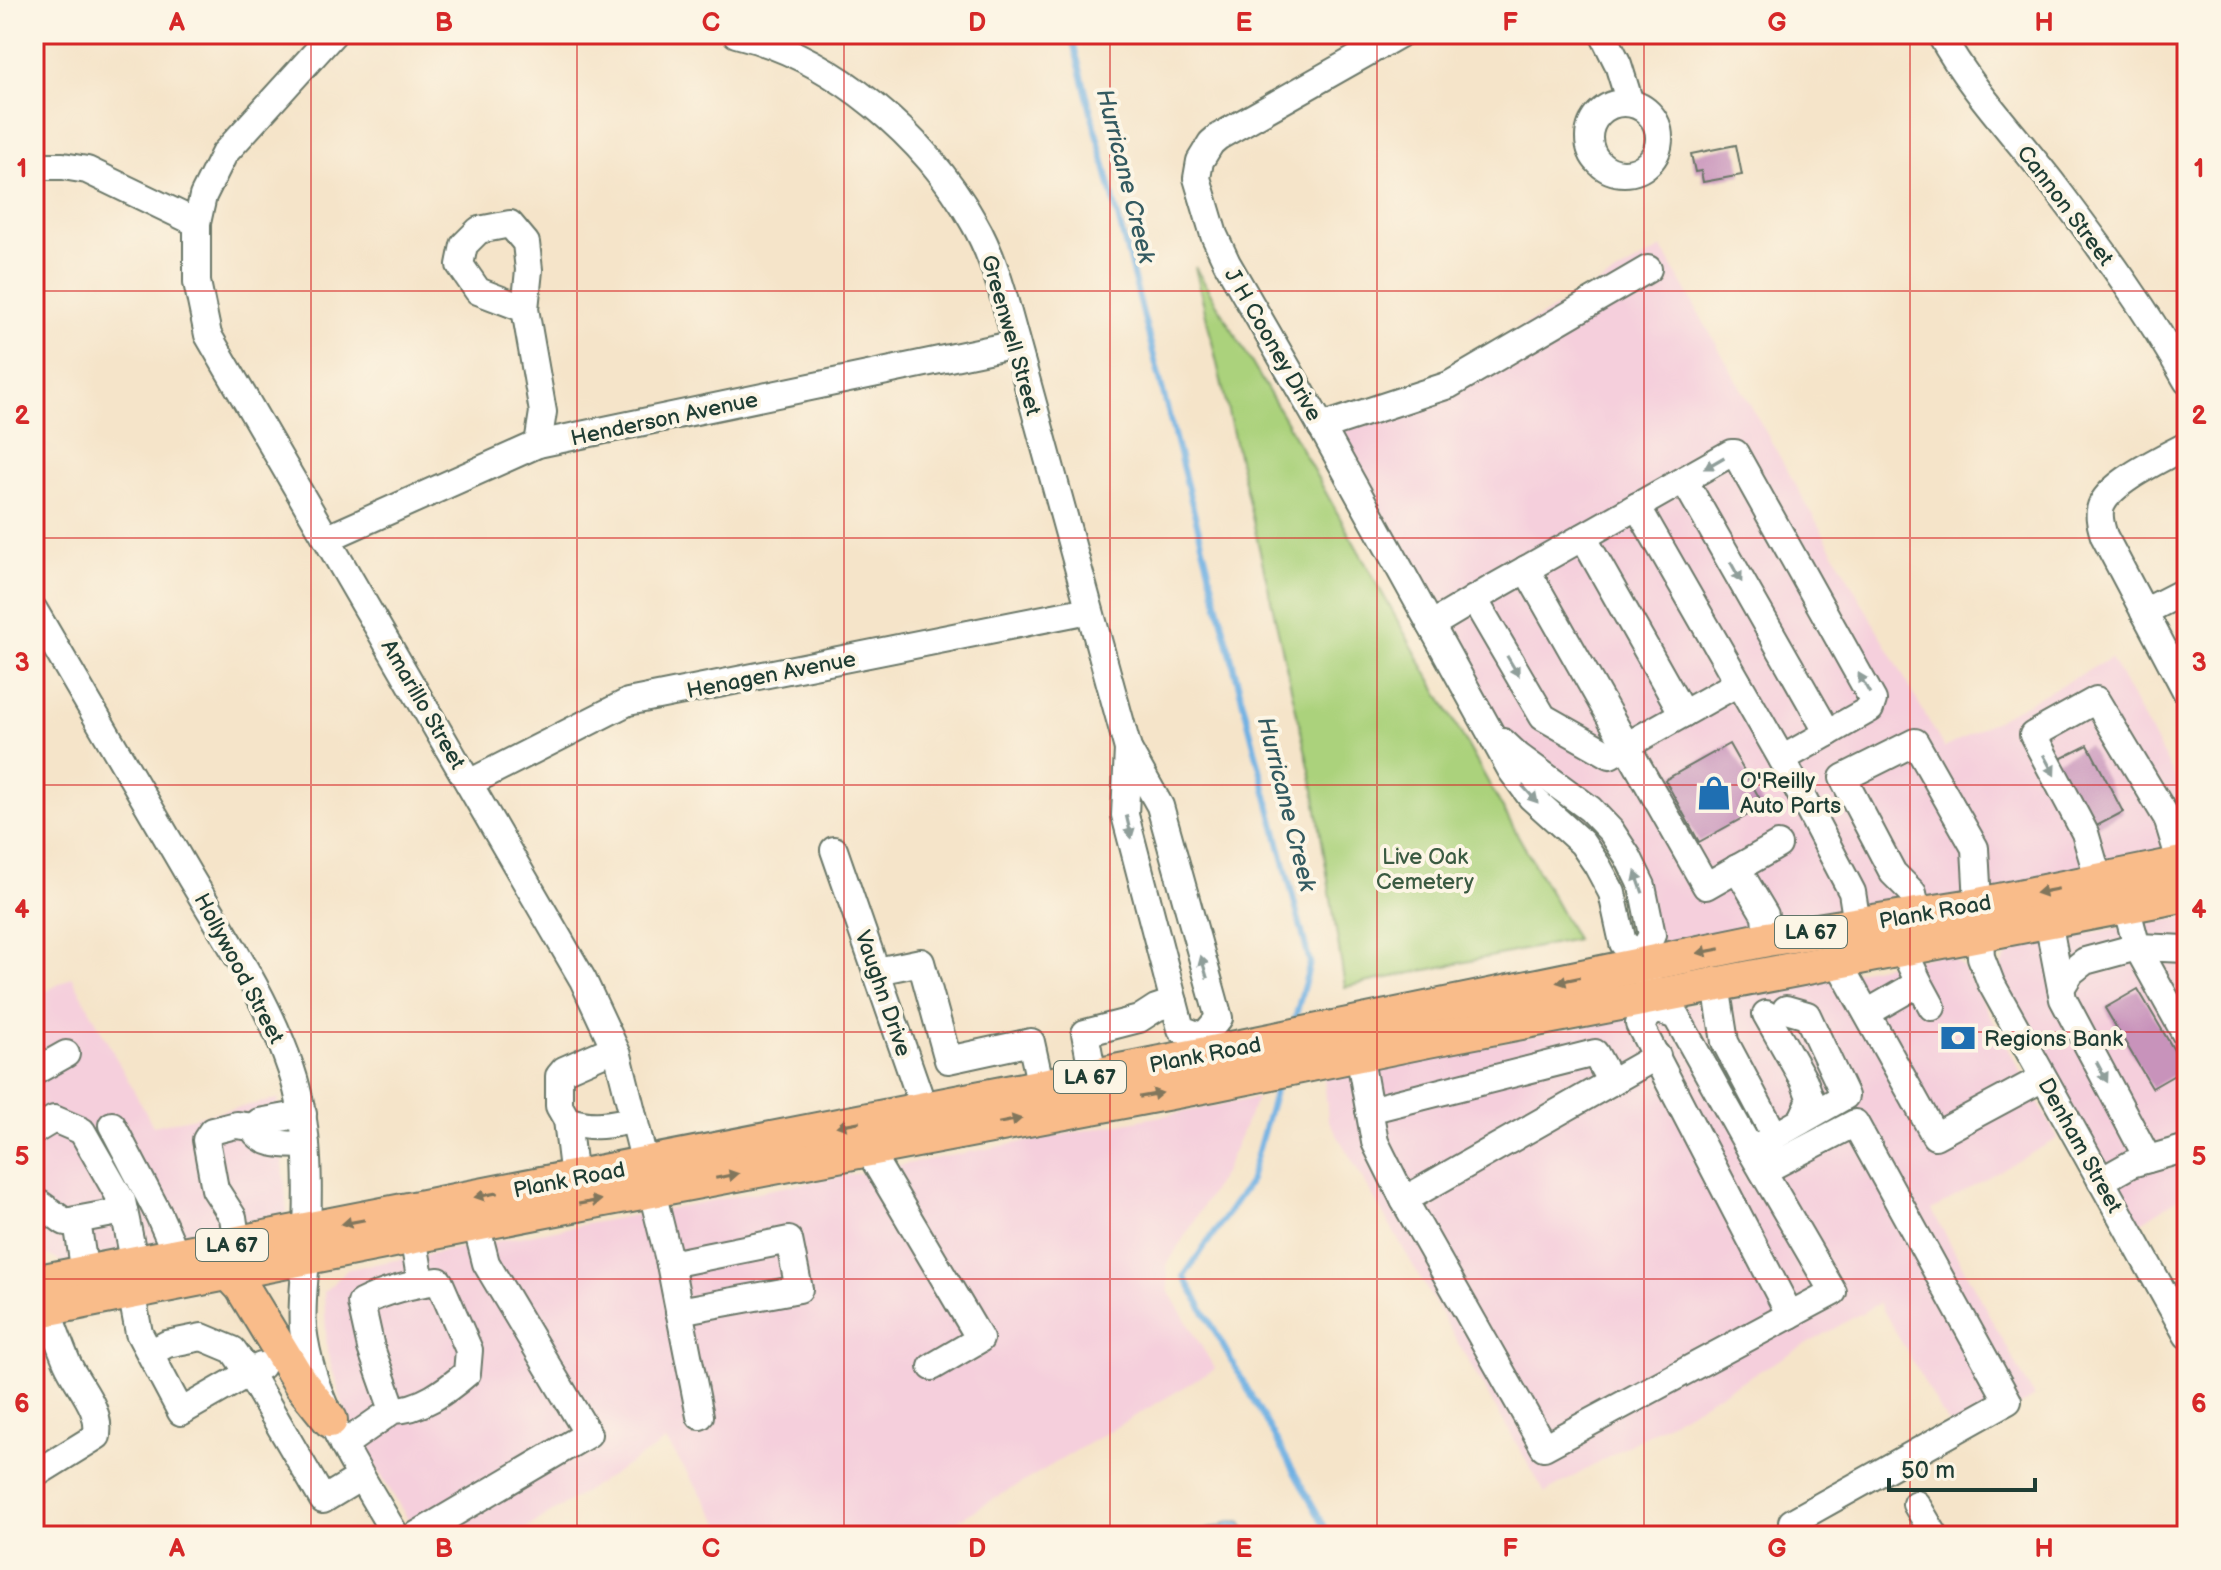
<svg xmlns="http://www.w3.org/2000/svg" width="2221" height="1570" font-family="'Balsamiq Sans',sans-serif">
	<rect width="100%" height="100%" fill="#fcf5e5"/>
	<filter id="ink" filterUnits="userSpaceOnUse"><feTurbulence type="fractalNoise" baseFrequency=".0125" numOctaves="2"/><feDisplacementMap in="SourceGraphic" scale="16" xChannelSelector="R" yChannelSelector="G"/><feConvolveMatrix kernelMatrix="1 2 1 2 8 2 1 2 1" color-interpolation-filters="sRGB"/></filter>
	<filter id="wash" filterUnits="userSpaceOnUse"><feTurbulence type="fractalNoise" baseFrequency=".006" numOctaves="4" result="noise"/><feDisplacementMap in="SourceGraphic" scale="32" xChannelSelector="R" yChannelSelector="G"/><feGaussianBlur stdDeviation="1.8" result="paint"/><feColorMatrix in="noise" values="0 0 0 0 0 0 0 0 0 0 0 0 0 0 0 0 0 1.4 0 .05"/><feComposite in="paint" operator="in"/></filter>
	<g filter="url(#wash)">
		<rect width="100%" height="100%" fill="#f5e4c9"/>
		<g fill="#f5cfdc">
			<path d="M1662,248L1944,748L2111,658L2187,800V857L1657,958L1635,870L1490,728L1327,437Z"/>
			<path d="M2187,917V1193L2129,1230L1991,983L2013,946Z"/>
			<path d="M1947,953L1964,968L2058,1138L1932,1210L2034,1397L1959,1443L1879,1303L1545,1493L1328,1119L1324,1078Z"/>
			<path d="M72,977L153,1126L278,1099L287,1213L64,1263L35,1249L34,998Z"/>
			<path d="M1257,1098L1225,1170L1167,1265L1169,1292L1215,1369L931,1536H729L666,1441L514,1536H418L348,1421L327,1352L324,1292L348,1269Z"/>
		</g>
		<path fill="#abd27c" stroke="#658858" stroke-width="2" d="M1195,267L1283,416L1576,939L1345,987L1313,784Z"/>
		<path fill="#6eb0e3" stroke="#46768c" stroke-width="2" d="M1229,1521L1241,1522L1249,1536H1183L1220,1526Z"/>
		<g fill="none" stroke-linecap="round" stroke-linejoin="round">
			<g stroke="#6eb0e3" stroke-width="6">
				<path d="M1071,34L1310,963L1293,1026"/>
				<path d="M1277,1083L1249,1183L1184,1276L1330,1536"/>
			</g>
		</g>
		<g id="blocks">
			<g fill="#c893bb">
				<path d="M1736,145L1742,175L1703,182L1701,171L1695,172L1691,154Z"/>
				<path d="M1729,744L1764,806L1699,842L1665,780Z"/>
				<path d="M2088,745L2123,812L2089,830L2054,762Z"/>
				<path d="M2138,989L2185,1069L2152,1088L2105,1008Z"/>
			</g>
		</g>
	</g>
	<g filter="url(#ink)">
		<use href="#blocks" fill-opacity="0" stroke="#6a7768" stroke-width="2"/>
		<g fill="none" stroke-linecap="round" stroke-linejoin="round">
			<g stroke="#6a7768" stroke-width="30">
				<g id="minor">
					<path d="M736,34C833,57 926,137 974,223C987,245 995,268 1002,291L1128,749L1160,806L1219,1018L1203,1037"/>
					<path d="M1400,34L1218,137L1211,143L1200,161L1197,178L1214,235L1227,263L1317,419L1511,770L1531,797L1582,843L1597,865L1612,893L1623,943L1641,955L1647,976"/>
					<path d="M1603,34L1618,64L1630,103"/>
					<path d="M1940,34C1971,90 2016,136 2055,187C2102,249 2149,313 2187,381"/>
					<circle cx="1624" cy="138" r="35"/>
					<path d="M34,166H63L87,170L197,223L203,196L224,154L333,34"/>
					<path d="M197,223V282L208,335L583,980L618,1055L670,1264L700,1416"/>
					<path d="M525,309L478,291L460,265L464,245L479,230L510,224L526,243L529,270L525,309L543,412L538,444"/>
					<path d="M1321,427L1449,385L1648,269"/>
					<path d="M2187,445C2164,458 2114,480 2102,504C2097,514 2101,526 2104,536L2187,693"/>
					<path d="M1684,480L1828,733"/>
					<path d="M1637,506L1782,759"/>
					<path d="M1583,537L1683,714"/>
					<path d="M328,538L538,444L1016,344"/>
					<path d="M1526,569L1706,886L1778,845"/>
					<path d="M1474,599L1543,717L1610,755L1738,683"/>
					<path d="M34,610C86,699 138,788 190,877C227,939 268,1000 291,1069C311,1128 309,1194 306,1255C305,1280 301,1303 303,1328C312,1405 358,1470 396,1536"/>
					<path d="M2144,612L2187,590"/>
					<path d="M1431,625L1493,588L1731,453H1735L1873,700L1870,709L1782,759L1852,892L1857,924"/>
					<path d="M1503,742L1518,756L1590,809L1611,831L1628,857L1642,886L1652,935L1641,955"/>
					<path d="M1128,749L1125,815L1181,1029L1203,1037"/>
					<path d="M469,783L628,702L1089,610"/>
					<path d="M834,850L930,1126"/>
					<path d="M1737,868L1765,915L1767,939"/>
					<path d="M2099,881L2085,833L2033,735L2096,700L2167,818L2181,864"/>
					<path d="M2126,906L2137,947L2187,1037"/>
					<path d="M1917,915L1913,893L1893,873L1843,778L1915,742L1975,848L1981,957L1991,983L2187,1335"/>
					<path d="M2048,921L2063,999L2148,1159"/>
					<path d="M1838,962L1935,1136L2043,1078"/>
					<path d="M877,971L921,962L948,1060L1031,1042L1041,1087"/>
					<path d="M1919,983L1932,1007"/>
					<path d="M1716,985L1725,1042L1775,1136L1751,1151"/>
					<path d="M2061,988L2071,972L2085,961L2137,947L2187,949"/>
					<path d="M1656,1009L1676,1016L1751,1151L1833,1292L1790,1315L1639,1024Z"/>
					<path d="M1867,1013L1919,983L1903,949"/>
					<path d="M1766,1014L1804,1081L1811,1100L1801,1121"/>
					<path d="M614,1048L564,1070L559,1076V1106L567,1120C594,1129 606,1125 633,1120"/>
					<path d="M1359,1054L1375,1142L1404,1200L1657,1056"/>
					<path d="M34,1072L66,1054"/>
					<path d="M1093,1076L1085,1033L1139,1019L1156,1008L1174,1002"/>
					<path d="M1369,1110L1595,1053L1611,1082"/>
					<path d="M303,1114L259,1122L253,1129C264,1147 287,1144 306,1145"/>
					<path d="M567,1120L574,1178"/>
					<path d="M112,1125L159,1215L177,1256"/>
					<path d="M34,1131L54,1119L82,1131L122,1201L135,1264"/>
					<path d="M1775,1136L1845,1096L1807,1015L1786,1009"/>
					<path d="M867,1148L980,1339L932,1367"/>
					<path d="M1763,1171L1855,1123L2008,1401L1792,1522"/>
					<path d="M2101,1181L2131,1164L2187,1148"/>
					<path d="M1404,1200L1544,1447L1790,1315"/>
					<path d="M34,1207L40,1204L65,1222L124,1211"/>
					<path d="M77,1221L85,1274"/>
					<path d="M413,1236L421,1283"/>
					<path d="M237,1244L233,1217L215,1189L206,1140L212,1131L236,1125L254,1127"/>
					<path d="M670,1264L789,1240L799,1289L679,1311"/>
					<path d="M131,1291L139,1333L181,1412L261,1366"/>
					<path d="M150,1353L167,1344L202,1337L233,1350L249,1373L323,1500L361,1477"/>
					<path d="M343,1445L393,1410L371,1348L361,1303C385,1291 412,1284 439,1281L469,1350L467,1373C446,1391 421,1410 393,1410"/>
					<path d="M34,1475L97,1436C101,1407 78,1387 67,1362C57,1339 50,1315 39,1292"/>
					<path d="M1916,1504L1935,1536"/>
					<path d="M415,1536L588,1434L486,1263L476,1224"/>
				</g>
			</g>
			<g stroke="#6a7768" stroke-width="38">
				<g id="major">
					<path d="M224,1273L231,1275L242,1287L301,1384L330,1420"/>
					<path d="M34,1283L1207,1054L1767,939L1979,905L2187,863"/>
					<path d="M34,1311L551,1209L1213,1084L1428,1040L2187,894"/>
				</g>
			</g>
			<use href="#minor" stroke="#fff" stroke-width="26"/>
			<use href="#major" stroke="#f9bc8a" stroke-width="34"/>
		</g>
		<defs><path id="oneway-solid" d="M-6-.8H1V-3.2L6.5 0L1 3.2V.8H-6Z" transform="scale(2)"/></defs>
		<g fill="#8f9e9a">
			<use href="#oneway-solid" transform="translate(1714 463) rotate(150)"/>
			<use href="#oneway-solid" transform="translate(1736 572) rotate(61)"/>
			<use href="#oneway-solid" transform="translate(1513 666) rotate(59)"/>
			<use href="#oneway-solid" transform="translate(1864 683) rotate(-119)"/>
			<use href="#oneway-solid" transform="translate(2049 765) rotate(62)"/>
			<use href="#oneway-solid" transform="translate(1530 794) rotate(48)"/>
			<use href="#oneway-solid" transform="translate(1129 827) rotate(77)"/>
			<use href="#oneway-solid" transform="translate(1639 882) rotate(-109)"/>
			<use href="#oneway-solid" transform="translate(1204 967) rotate(-106)"/>
			<use href="#oneway-solid" transform="translate(2102 1072) rotate(62)"/>
		</g>
		<g fill="#81765b">
			<use href="#oneway-solid" transform="translate(2047 891) rotate(169)"/>
			<use href="#oneway-solid" transform="translate(1709 951) rotate(169)"/>
			<use href="#oneway-solid" transform="translate(1568 980) rotate(168)"/>
			<use href="#oneway-solid" transform="translate(1151 1095) rotate(-10)"/>
			<use href="#oneway-solid" transform="translate(1010 1121) rotate(-11)"/>
			<use href="#oneway-solid" transform="translate(848 1124) rotate(169)"/>
			<use href="#oneway-solid" transform="translate(727 1176) rotate(-11)"/>
			<use href="#oneway-solid" transform="translate(486 1195) rotate(169)"/>
			<use href="#oneway-solid" transform="translate(590 1202) rotate(-10)"/>
			<use href="#oneway-solid" transform="translate(353 1222) rotate(169)"/>
		</g>
	</g>
	<path fill="none" stroke="#d62828" stroke-width="2" stroke-opacity="0.55" d="M311,34V1536M577,34V1536M844,34V1536M1110,34V1536M1377,34V1536M1644,34V1536M1910,34V1536M34,291H2187M34,538H2187M34,785H2187M34,1032H2187M34,1279H2187"/>
	<defs>
		<g id="shop-bare" transform="scale(2.76)"><path d="M-5-2.5h2.3a2.7 3.5 0 0 1 5.4 0H5L5.5 6h-11ZM-1.5-2.5h3a1.5 2.3 0 0 0-3 0Z" fill="#1f6fb2" stroke="#fcf5e5" stroke-width="2.5" paint-order="stroke"/></g>
		<g id="bank-bare" transform="scale(2.76)"><path d="M-6-4H6V4H-6ZM0-2.3a2.3 2.3 0 1 0 0 4.6a2.3 2.3 0 1 0 0-4.6Z" fill="#1f6fb2" stroke="#fcf5e5" stroke-width="2.5" paint-order="stroke"/></g>
	</defs>
	<g fill-rule="evenodd">
		<use href="#shop-bare" x="1714" y="793"/>
		<use href="#bank-bare" x="1958" y="1038"/>
	</g>
	<g text-anchor="middle" stroke-width="8" stroke-linejoin="round" paint-order="stroke">
		<g fill="#fcf5e5" stroke="#617469" stroke-width="2">
			<rect x="1775" y="916" width="72" height="32" rx="6"/>
			<rect x="1054" y="1061" width="72" height="32" rx="6"/>
			<rect x="196" y="1229" width="72" height="32" rx="6"/>
		</g>
		<g font-size="20" font-weight="bold" fill="#1f3d34">
			<text x="1811" y="939">LA 67</text>
			<text x="1090" y="1084">LA 67</text>
			<text x="232" y="1252">LA 67</text>
		</g>
		<g font-size="22" fill="#1f3d34" stroke="#fcf5e5">
			<text transform="translate(2066 205) rotate(53)" y="8">Cannon Street</text>
			<text transform="translate(1012 335) rotate(74)" y="8">Greenwell Street</text>
			<text transform="translate(1274 344) rotate(60)" y="8">J H Cooney Drive</text>
			<text transform="translate(664 418) rotate(-12)" y="8">Henderson Avenue</text>
			<text transform="translate(771 674) rotate(-11)" y="8">Henagen Avenue</text>
			<text transform="translate(424 704) rotate(60)" y="8">Amarillo Street</text>
			<text transform="translate(1935 911) rotate(-10)" y="8">Plank Road</text>
			<text transform="translate(240 968) rotate(62)" y="8">Hollywood Street</text>
			<text transform="translate(884 993) rotate(71)" y="8">Vaughn Drive</text>
			<text transform="translate(1205 1054) rotate(-11)" y="8">Plank Road</text>
			<text transform="translate(2081 1145) rotate(61)" y="8">Denham Street</text>
			<text transform="translate(569 1179) rotate(-11)" y="8">Plank Road</text>
		</g>
		<g font-size="22" fill="#1f3d34" stroke="#fcf5e5" text-anchor="start">
			<text x="1740" y="788">O'Reilly<tspan x="1740" dy="25">Auto Parts</tspan></text>
			<text x="1984" y="1046">Regions Bank</text>
		</g>
		<g font-size="22" fill="#3b5b42" stroke="#fcf5e5">
			<text x="1425" y="864">Live Oak<tspan x="1425" dy="25">Cemetery</tspan></text>
		</g>
		<g font-size="24" font-style="italic" fill="#335a60" stroke="#fcf5e5">
			<text transform="translate(1126 176) rotate(76)" y="8">Hurricane Creek</text>
			<text transform="translate(1287 804) rotate(76)" y="8">Hurricane Creek</text>
		</g>
	</g>
	<rect width="2221" height="1570" fill="none" stroke="#fcf5e5" stroke-width="88"/>
	<path d="M1889 1478v12h146v-12" fill="none" stroke="#1f3d34" stroke-width="4"/>
	<text x="1901" y="1478" font-size="24" fill="#1f3d34" stroke="#fcf5e5" stroke-width="6" paint-order="stroke">50 m</text>
	<rect x="44" y="44" width="2133" height="1482" fill="none" stroke="#d62828" stroke-width="3"/>
	<g font-size="26" text-anchor="middle" font-weight="bold" fill="#d62828">
		<text x="177" y="31">A</text>
		<text x="444" y="31">B</text>
		<text x="711" y="31">C</text>
		<text x="977" y="31">D</text>
		<text x="1244" y="31">E</text>
		<text x="1510" y="31">F</text>
		<text x="1777" y="31">G</text>
		<text x="2044" y="31">H</text>
		<text x="22" y="177">1</text>
		<text x="2199" y="177">1</text>
		<text x="22" y="424">2</text>
		<text x="2199" y="424">2</text>
		<text x="22" y="671">3</text>
		<text x="2199" y="671">3</text>
		<text x="22" y="918">4</text>
		<text x="2199" y="918">4</text>
		<text x="22" y="1165">5</text>
		<text x="2199" y="1165">5</text>
		<text x="22" y="1412">6</text>
		<text x="2199" y="1412">6</text>
		<text x="177" y="1557">A</text>
		<text x="444" y="1557">B</text>
		<text x="711" y="1557">C</text>
		<text x="977" y="1557">D</text>
		<text x="1244" y="1557">E</text>
		<text x="1510" y="1557">F</text>
		<text x="1777" y="1557">G</text>
		<text x="2044" y="1557">H</text>
	</g>
</svg>
